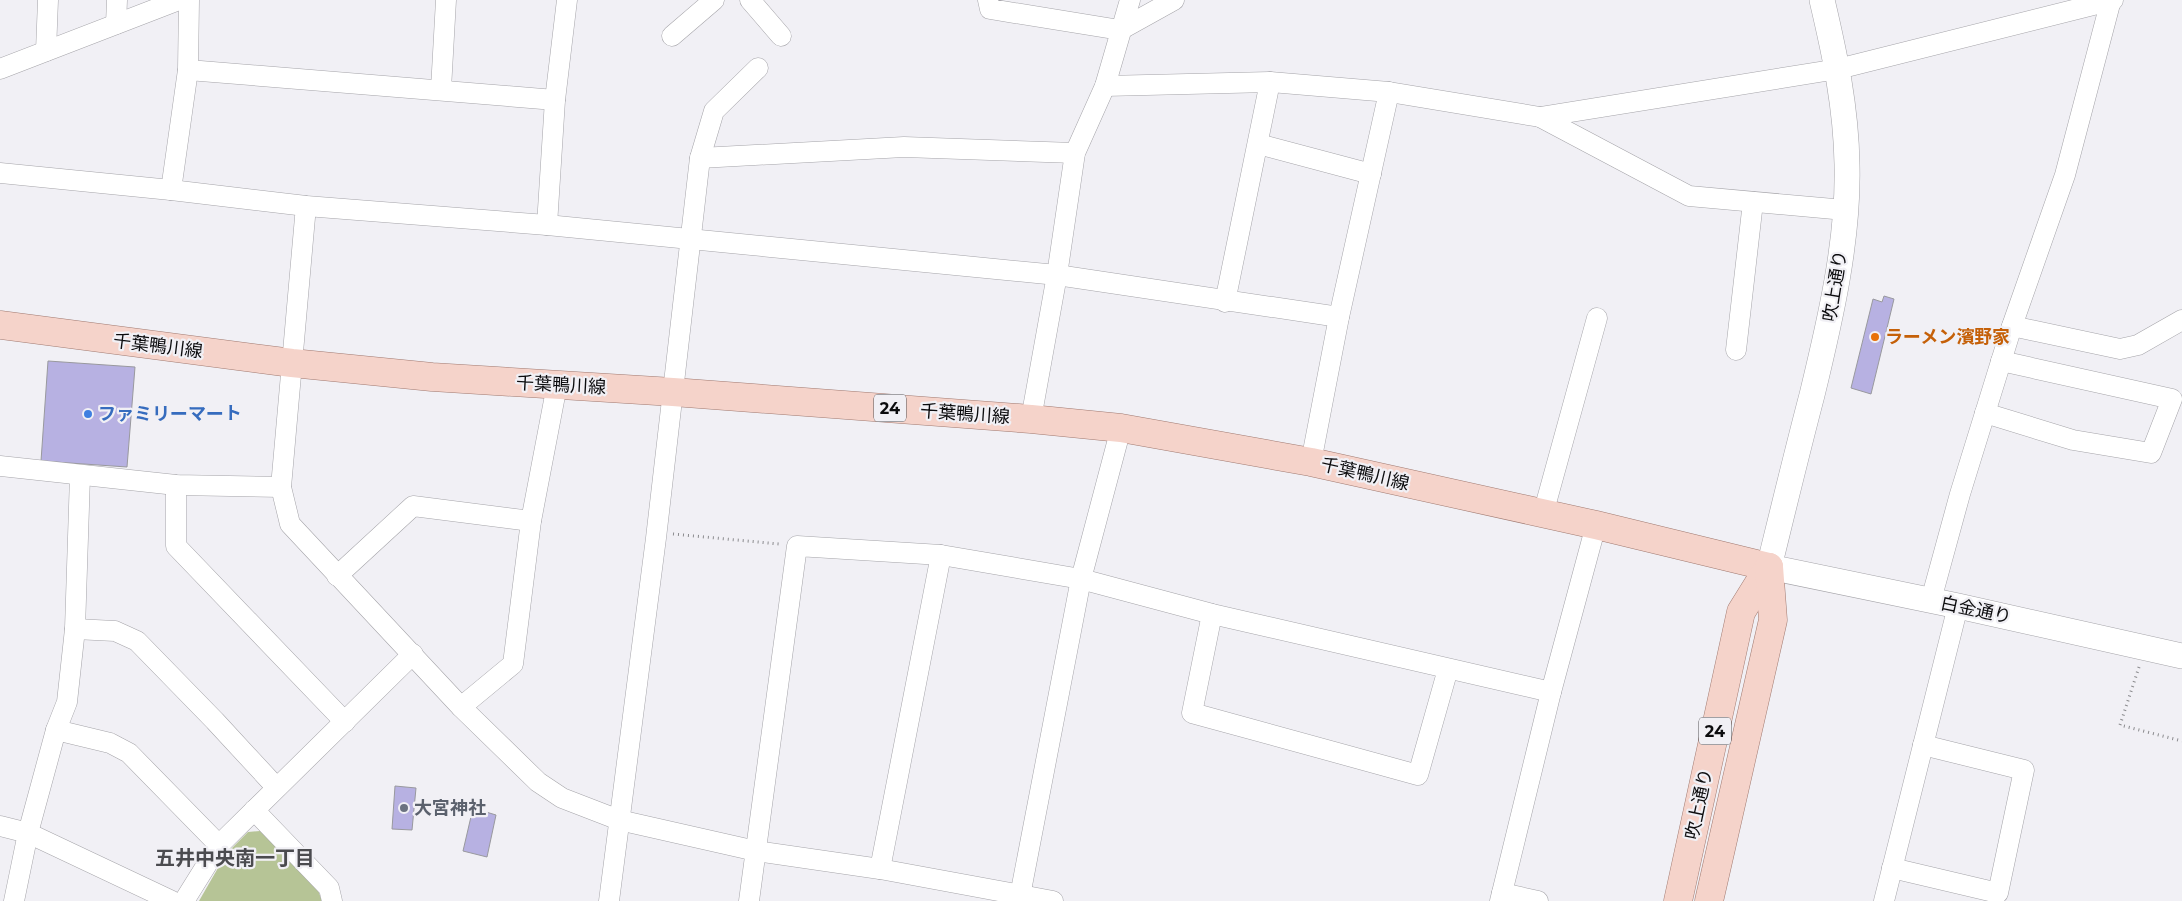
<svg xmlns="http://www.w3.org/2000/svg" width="2182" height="901" font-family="Montserrat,'Noto Sans JP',sans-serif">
	<rect width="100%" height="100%" fill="#f1f0f5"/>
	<path fill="#b6c496" d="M260,831L318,890L322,901H199L226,854L248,832Z"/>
	<g fill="#b7b1e2" stroke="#99999e">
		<path d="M1884,296L1894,299L1871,394L1851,388L1873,299L1882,302Z"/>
		<path d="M48,361L135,367L127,467L41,461Z"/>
		<path d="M395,786L416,788L412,830L392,829Z"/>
		<path d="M473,808L496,815L487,857L463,851Z"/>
	</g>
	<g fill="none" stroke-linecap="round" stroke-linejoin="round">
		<g stroke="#a5a4a9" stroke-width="21">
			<g id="minor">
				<path d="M750,0L781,36"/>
				<path d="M988,0L990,9L1120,30L1174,0"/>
				<path d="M116,24L117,0"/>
				<path d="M672,36L714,0"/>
				<path d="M46,51L48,0"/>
				<path d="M0,69L179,0"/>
				<path d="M188,70L555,100"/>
				<path d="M1105,86L1270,82L1389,92L1540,117L1838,69L2113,0"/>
				<path d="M441,89L446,0"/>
				<path d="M1540,117L1689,196L1845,210"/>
				<path d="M1258,144L1371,174"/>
				<path d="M700,158L904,147L1075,153"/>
				<path d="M0,173L171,190L306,206L547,225L1057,275L1339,317"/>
				<path d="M171,190L188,70L189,0"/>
				<path d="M306,206L281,487L290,524L461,707L538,782L562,798L619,820L756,851L880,869L1053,901"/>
				<path d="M547,225L555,100L567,0"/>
				<path d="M1225,302L1270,82"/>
				<path d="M2012,326L2120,349L2138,345L2182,320"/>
				<path d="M1736,350L1753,202"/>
				<path d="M1985,413L2073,440L2151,453L2172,399L2001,361"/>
				<path d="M1031,419L1057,275L1075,153L1105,86L1130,0"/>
				<path d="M1311,462L1339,317L1389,92"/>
				<path d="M0,466L176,485L281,487"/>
				<path d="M176,485V546L345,722"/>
				<path d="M1543,514L1597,318"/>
				<path d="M337,576L413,506L531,521"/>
				<path d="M1931,600L1960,494L2012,326L2065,175L2111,0"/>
				<path d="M1212,614L1192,713L1418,775L1448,669"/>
				<path d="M75,629L115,631L137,641L215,721L276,787"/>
				<path d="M461,707L513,664L531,521L557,385"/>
				<path d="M56,730L110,743L129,753L219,845"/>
				<path d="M254,810L329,888L332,901"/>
				<path d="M0,826L28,833L172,901"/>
				<path d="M1892,868L1998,893L2024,770L1923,745"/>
				<path d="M880,869L941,555"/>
				<path d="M1502,893L1538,901"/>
				<path d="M14,901L28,833L56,730L67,702L75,629L80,476"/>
				<path d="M184,901L219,845L413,654"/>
				<path d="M609,901L656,538L700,158L714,111L758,68"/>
				<path d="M749,901L797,546L941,555L1081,579L1212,614L1551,692"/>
				<path d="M1019,901L1081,579L1121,428"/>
				<path d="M1500,901L1551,692L1596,525"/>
				<path d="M1884,901L1958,606"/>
			</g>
		</g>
		<g stroke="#a5a4a9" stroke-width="26">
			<path id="tertiary" d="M1822,0C1835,55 1846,107 1847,164C1849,240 1830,321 1812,395C1797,452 1783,510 1769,567L1958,606L2182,656"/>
		</g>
		<g stroke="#a07a71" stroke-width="29">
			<g id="primary">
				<path d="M0,325L292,363L432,377L673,392L1031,419L1121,428L1311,462L1596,525L1769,567"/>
				<path d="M1678,901L1741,612L1769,567"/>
				<path d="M1709,901L1773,620L1769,567"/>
			</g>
		</g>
		<g stroke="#8b8b8e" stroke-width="3" stroke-dasharray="1 4" stroke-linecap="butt">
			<path d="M673,534L779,544"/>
			<path d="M2139,667L2120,725L2182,741"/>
		</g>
		<use href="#minor" stroke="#fff" stroke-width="20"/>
		<use href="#tertiary" stroke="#fff" stroke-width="25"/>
		<use href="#primary" stroke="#f5d3ca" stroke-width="28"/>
	</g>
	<circle fill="#e8710a" stroke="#f1f0f5" stroke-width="2" cx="1875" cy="337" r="5"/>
	<circle fill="#3f7fe0" stroke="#f1f0f5" stroke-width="2" cx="88" cy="414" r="5"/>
	<circle fill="#6b7280" stroke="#f1f0f5" stroke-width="2" cx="404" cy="808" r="5"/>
	<g text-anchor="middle" stroke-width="4.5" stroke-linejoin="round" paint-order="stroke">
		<g fill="#f1f0f5" stroke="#515053" stroke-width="1">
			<rect x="874" y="394.5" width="32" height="27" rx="4"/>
			<rect x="1699" y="717.5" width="32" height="27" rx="4"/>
		</g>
		<g font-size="16" font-weight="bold" fill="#0c0c0e">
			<text x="890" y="414">24</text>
			<text x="1715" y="737">24</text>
		</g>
		<g font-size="18" fill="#0c0c0e" stroke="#f1f0f5">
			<text transform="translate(1835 286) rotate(-81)" y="6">吹上通り</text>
			<text transform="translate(158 346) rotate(7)" y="6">千葉鴨川線</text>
			<text transform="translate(561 385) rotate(3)" y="6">千葉鴨川線</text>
			<text transform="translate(965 414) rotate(4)" y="6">千葉鴨川線</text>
			<text transform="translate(1365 474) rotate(13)" y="6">千葉鴨川線</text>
			<text transform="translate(1976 610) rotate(12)" y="6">白金通り</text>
			<text transform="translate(1699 804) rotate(-78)" y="6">吹上通り</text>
		</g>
		<g font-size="18" font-weight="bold" fill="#c56008" stroke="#f1f0f5" text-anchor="start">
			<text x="1885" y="343">ラーメン濱野家</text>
		</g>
		<g font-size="18" font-weight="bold" fill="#366cbe" stroke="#f1f0f5" text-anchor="start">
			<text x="98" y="420">ファミリーマート</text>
		</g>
		<g font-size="18" font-weight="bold" fill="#5b616d" stroke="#f1f0f5" text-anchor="start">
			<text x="414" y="814">大宮神社</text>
		</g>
		<g font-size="20" font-weight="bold" fill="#4b4b4f" stroke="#f1f0f5">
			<text x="235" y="865">五井中央南一丁目</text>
		</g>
	</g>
</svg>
